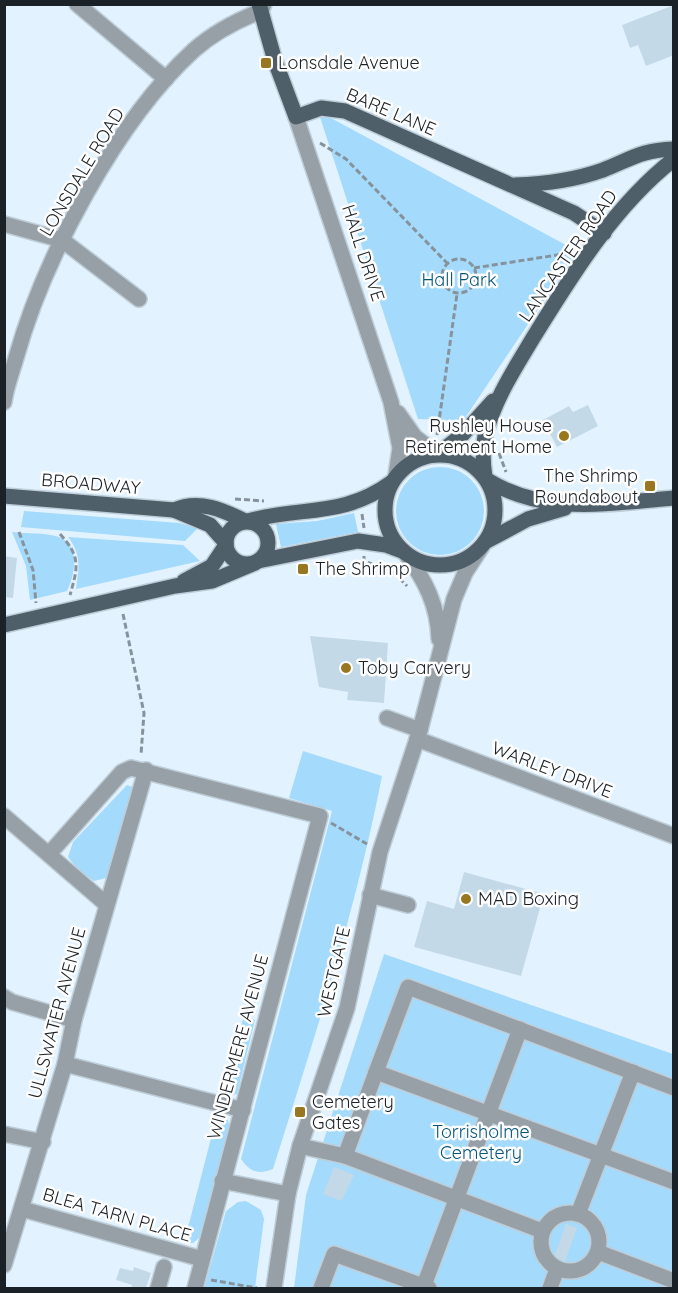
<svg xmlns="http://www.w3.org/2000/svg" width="678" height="1293" font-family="Quicksand,sans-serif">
	<rect width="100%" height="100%" fill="#e2f3ff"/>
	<g fill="#a4dafc">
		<path d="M318,111L577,251L463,421L418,419Z"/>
		<circle cx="440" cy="511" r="44"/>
		<path d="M24,511L179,523L198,528L185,541L21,527Z"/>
		<path d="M354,513L358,532L281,547L276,524L317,521Z"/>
		<path d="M12,532C26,534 45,532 59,537C81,545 75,575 67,591L30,600L26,566Z"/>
		<path d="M68,537L183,545L200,561L76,589C79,569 82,555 68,537Z"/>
		<path d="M303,751L382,776C356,910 314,1039 273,1169C258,1175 250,1172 241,1159L332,811L289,798Z"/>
		<path d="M127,785L133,787L106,878L94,881L80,872L68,857L73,842Z"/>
		<path d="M384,954L673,1054V1288H294L306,1195Z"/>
		<path d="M244,1015L255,1020L237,1094L223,1097Z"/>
		<path d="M217,1115L228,1120L230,1128L199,1238L193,1243H184Z"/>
		<path d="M246,1201L261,1210L264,1219L255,1288H204L226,1211L238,1202Z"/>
	</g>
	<g fill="#c4d9e7">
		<path d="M674,5V55L646,66L638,45L630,48L622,25Z"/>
		<path d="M588,405L598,426L557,447L543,420L569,406L573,412Z"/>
		<path d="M4,556L17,558L13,598L4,597Z"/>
		<path d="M310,636L388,643L384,703L347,700L348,692L319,687Z"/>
		<path d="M464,872L544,894L521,976L414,947L427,901L454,909Z"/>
		<path d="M334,1167L354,1175L341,1201L323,1194Z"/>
		<path d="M566,1224L577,1228L565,1261L554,1257Z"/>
		<path d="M134,1267L151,1273L146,1288H131L132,1285L116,1280L120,1268L133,1271Z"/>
	</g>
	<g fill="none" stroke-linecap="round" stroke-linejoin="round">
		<g stroke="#becdd8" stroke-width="18">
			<g id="minor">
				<path d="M77,4L166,79"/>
				<path d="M296,117L391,402L400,448L396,475"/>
				<path d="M4,224L62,240L139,299"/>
				<path d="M4,402C6,387 12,372 16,358C44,258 117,120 194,50C213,33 238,20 261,11L264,4"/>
				<path d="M398,413L415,437L437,454"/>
				<path d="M405,553C425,580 438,605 439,639"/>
				<path d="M387,718L420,730"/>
				<path d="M417,739L674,836"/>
				<path d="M4,816L106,904"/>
				<path d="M49,854L122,772L131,768L320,816L195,1288"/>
				<path d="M370,895L408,905"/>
				<path d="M4,997L12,1002L74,1020"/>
				<path d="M65,1064L243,1110"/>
				<path d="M674,1088L408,987L376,1072L674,1182"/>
				<path d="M4,1134L43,1142"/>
				<path d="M300,1146L345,1156L542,1231"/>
				<path d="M345,1156L376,1072"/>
				<path d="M222,1181L288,1194"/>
				<path d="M22,1209L202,1259"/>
				<circle cx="570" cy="1242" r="29"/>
				<path d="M578,1214L633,1072"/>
				<path d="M598,1252L674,1281"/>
				<path d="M4,1265L65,1064L74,1020L146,770"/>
				<path d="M158,1288L164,1267"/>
				<path d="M274,1288L288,1194L300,1146L347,1008L380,852L420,730L454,599L465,573L483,545"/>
				<path d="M321,1288L334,1254L429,1288"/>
				<path d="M423,1288L520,1029"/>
				<path d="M550,1288L557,1269"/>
			</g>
		</g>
		<g stroke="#becdd8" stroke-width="18">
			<g id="major">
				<path d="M259,4L275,61L296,117L321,108L345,111L574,213L604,233"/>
				<path d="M515,185C544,184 575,180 603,170C631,159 641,150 674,149"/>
				<path d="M438,454L463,434L493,401"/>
				<circle cx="440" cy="510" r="55"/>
				<path d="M485,477C483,464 482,450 485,436C494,400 514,370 533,338C572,275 614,206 674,159"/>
				<path d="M487,480C546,516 609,503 674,498"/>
				<path d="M4,496L174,510L210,525L226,543"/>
				<path d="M174,510C199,499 223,510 245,521"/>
				<path d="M248,521C301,506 343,518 392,482"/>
				<circle cx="247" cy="543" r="21"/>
				<path d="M485,542L528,519L565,508"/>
				<path d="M258,561L358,541L386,545L402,551"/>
				<path d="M184,581L212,566L226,545"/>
				<path d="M4,625L175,586L212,581L255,563"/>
			</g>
		</g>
		<g stroke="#87939c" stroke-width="3" stroke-dasharray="6 3" stroke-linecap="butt">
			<path d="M320,143L346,159L447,263"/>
			<circle cx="459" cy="276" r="17"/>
			<path d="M474,268L570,253"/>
			<path d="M437,435L457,294"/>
			<path d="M499,453L506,472"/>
			<path d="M235,499L264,501"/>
			<path d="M362,514L364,528"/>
			<path d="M19,532L33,570L36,603"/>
			<path d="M60,534C81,557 78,567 70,595"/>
			<path d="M364,556V561L392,571L407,586"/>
			<path d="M123,614L144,713L141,755"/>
			<path d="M331,823L367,844"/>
			<path d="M211,1280L257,1288"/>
		</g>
		<use href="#minor" stroke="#97a0a6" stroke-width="15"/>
		<use href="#major" stroke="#4f5f69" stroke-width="15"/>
	</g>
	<g fill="#987720" stroke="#fefefe" stroke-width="2">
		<rect x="260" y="57" width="12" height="12" rx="3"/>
		<circle cx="564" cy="436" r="6"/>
		<rect x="644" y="480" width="12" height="12" rx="3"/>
		<rect x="297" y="563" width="12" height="12" rx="3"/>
		<circle cx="346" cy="668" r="6"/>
		<circle cx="466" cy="899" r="6"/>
		<rect x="294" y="1106" width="12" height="12" rx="3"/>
	</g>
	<g text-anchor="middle" stroke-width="5" stroke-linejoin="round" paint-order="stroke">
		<g font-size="18" fill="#1a2227" stroke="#fefefe" text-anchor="start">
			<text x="278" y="69">Lonsdale Avenue</text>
			<text x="552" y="432" text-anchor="end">Rushley House<tspan x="552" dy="21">Retirement Home</tspan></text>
			<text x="638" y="482" text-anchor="end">The Shrimp<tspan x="638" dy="21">Roundabout</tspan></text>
			<text x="315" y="575">The Shrimp</text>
			<text x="358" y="674">Toby Carvery</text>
			<text x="478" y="905">MAD Boxing</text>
			<text x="312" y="1108">Cemetery<tspan x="312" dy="21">Gates</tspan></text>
		</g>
		<g font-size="18" fill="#1a2227" stroke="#fefefe">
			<text transform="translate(391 112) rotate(23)" y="6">BARE LANE</text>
			<text transform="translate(82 172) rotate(-59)" y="6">LONSDALE ROAD</text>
			<text transform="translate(363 253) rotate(72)" y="6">HALL DRIVE</text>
			<text transform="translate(568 256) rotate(-55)" y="6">LANCASTER ROAD</text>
			<text transform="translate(91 484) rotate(5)" y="6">BROADWAY</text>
			<text transform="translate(552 770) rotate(21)" y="6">WARLEY DRIVE</text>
			<text transform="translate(334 972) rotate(-77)" y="6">WESTGATE</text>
			<text transform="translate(57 1013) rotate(-75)" y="6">ULLSWATER AVENUE</text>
			<text transform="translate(238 1047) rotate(-75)" y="6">WINDERMERE AVENUE</text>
			<text transform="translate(117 1215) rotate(16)" y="6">BLEA TARN PLACE</text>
		</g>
		<g font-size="18" fill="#065579" stroke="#fefefe">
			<text x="459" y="286">Hall Park</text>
			<text x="481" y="1138">Torrisholme<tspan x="481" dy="21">Cemetery</tspan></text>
		</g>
	</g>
	<rect width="678" height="1293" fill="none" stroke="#1a2227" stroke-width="12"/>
</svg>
